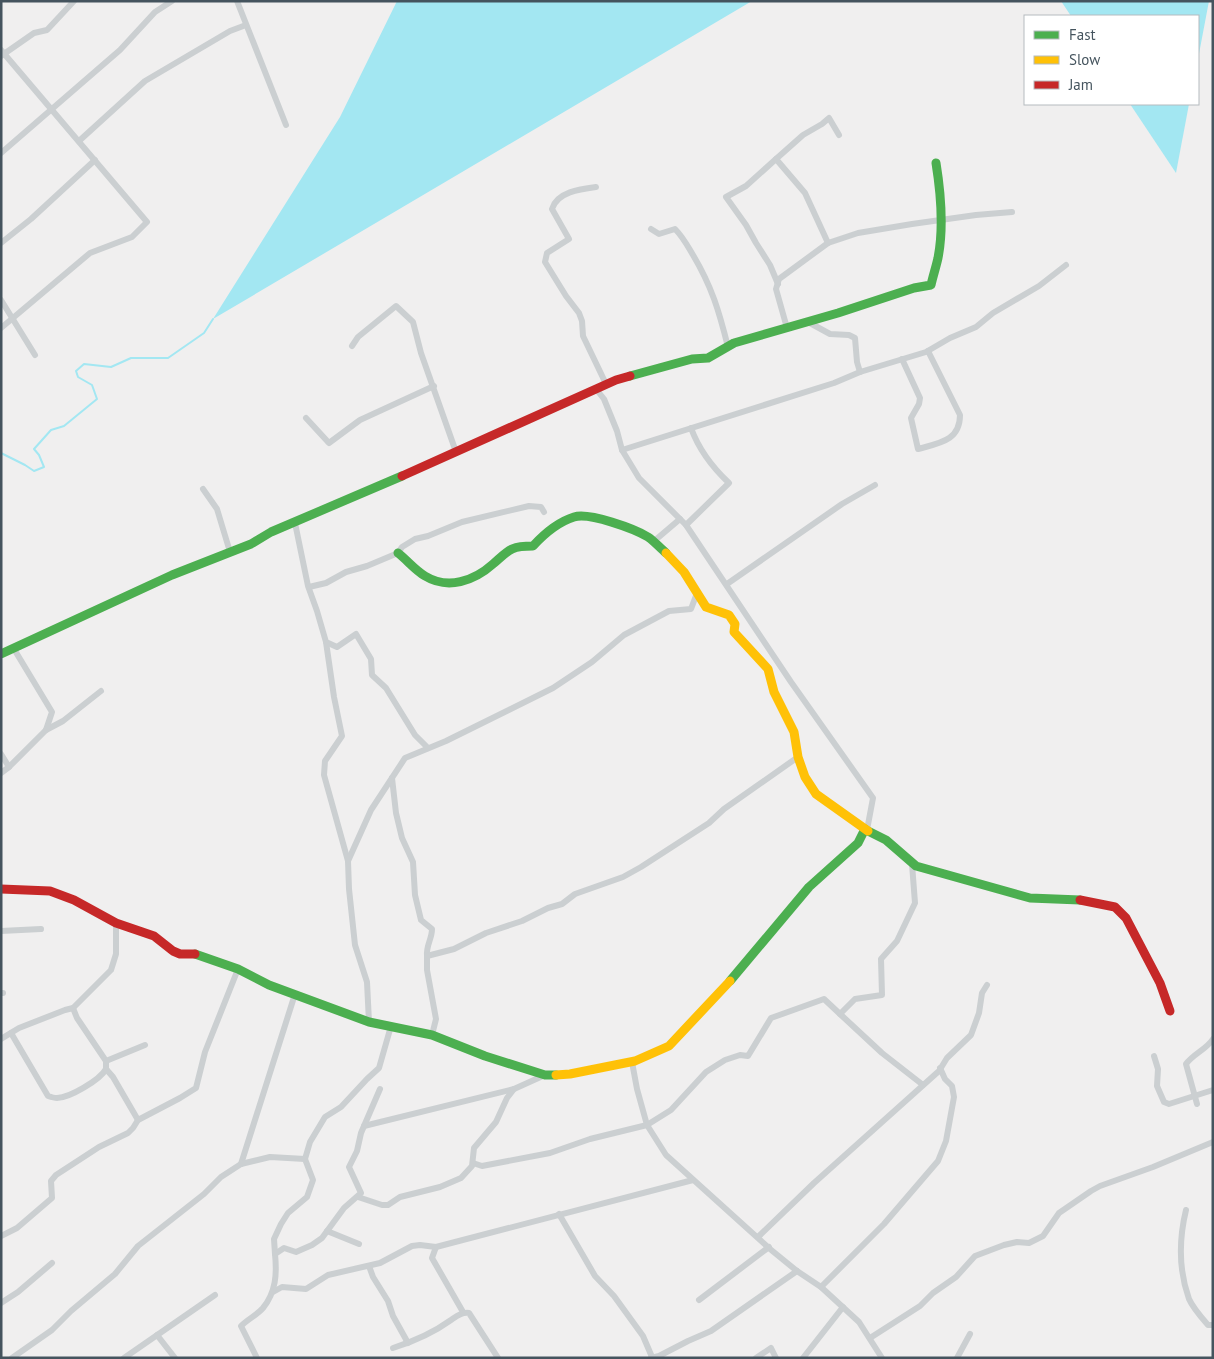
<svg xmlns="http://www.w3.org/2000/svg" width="1214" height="1359" font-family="'PT Sans',sans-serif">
	<rect width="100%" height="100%" fill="#f0efef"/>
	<g fill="#a3e7f2">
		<path d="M397,1H752L213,319L340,117Z"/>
		<path d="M1061,1H1209L1198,59V16H1071Z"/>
		<path d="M1130,104H1189L1176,173Z"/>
	</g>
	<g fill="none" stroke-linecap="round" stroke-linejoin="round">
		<path stroke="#a3e7f2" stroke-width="2" d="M1,453L25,465L34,471L44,467L39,455L34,449L51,430L64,426L97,399L92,385L78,377L76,371L84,364L111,367L131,358H168L204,333L213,319"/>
		<g stroke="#cbcfd1" stroke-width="6">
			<path d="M237,1L286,125"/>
			<path d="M1,50L147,222L132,237L90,253L1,328"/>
			<path d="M1,56L34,33L47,30L74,1"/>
			<path d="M79,141L145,81L230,31L246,25"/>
			<path d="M1,153L120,50L155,12L172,1"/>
			<path d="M776,159L746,186L726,197L746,225L756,243L770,265L778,284"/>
			<path d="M596,187C580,189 557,192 552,209L569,239L547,253L545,262L566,296L579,313L582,321L583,336L606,384"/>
			<path d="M651,229L659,234L675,229C683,237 687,245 693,255C712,287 719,311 728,347"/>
			<path d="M1,243L31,219L95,160"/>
			<path d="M828,243L805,193L776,159L803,135L822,124L829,118L839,135"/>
			<path d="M1,300L35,355"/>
			<path d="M808,322L830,334L849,335L855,338L857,362L860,372"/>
			<path d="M787,328L776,289L779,279L828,243L858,233L912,224L976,215L1012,212"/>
			<path d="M352,346L358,337L396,306L413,322L421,353L456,452"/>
			<path d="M902,359L920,398L919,404L911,418L918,449C939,443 960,441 960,415L928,351"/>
			<path d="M596,389L604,399L617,431L622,450L639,478L686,525L791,682L873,798L867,830"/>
			<path d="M306,418L329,443L360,420L434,386"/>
			<path d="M622,450L834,383L860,372L926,352L950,338L976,327L993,313L1039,286L1066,265"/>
			<path d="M203,489L217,509L230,552"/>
			<path d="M295,523L308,586L317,611L326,642L337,647L356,634L371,659L372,675L386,688L415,735L428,748"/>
			<path d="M686,525L729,483C712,467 699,450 691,428"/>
			<path d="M653,542L680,519"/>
			<path d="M727,584L842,504L875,485"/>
			<path d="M309,587L326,583L346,572L367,566L398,553L402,547L415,539L428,536L462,522L529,506L541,507L544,512"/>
			<path d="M326,642L334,697L342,736L325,761L324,775L348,861"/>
			<path d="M46,730L63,721L101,691"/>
			<path d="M1,754L9,767L1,773"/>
			<path d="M9,767L46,730L52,712L14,649"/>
			<path d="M392,778L396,813L402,838L413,862L415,895L421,920L432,929C432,939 426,945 427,956"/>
			<path d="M1,931L41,929"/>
			<path d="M1,993H3"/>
			<path d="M73,1008L77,1018L106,1061V1069L113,1077L138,1120"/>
			<path d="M840,1014L882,1053L923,1085"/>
			<path d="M369,1022L367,982L355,945L349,889L348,861L371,810L405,758L446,741L553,688L592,662L624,635L669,611L691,609L697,593"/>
			<path d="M11,1033L48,1096C51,1097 54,1098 57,1098C69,1098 100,1080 106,1069"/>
			<path d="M432,1035L436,1019L427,970V956L454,949L486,933L522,921L548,908L562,904L575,894L623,877L641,867L709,823L724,809L798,757"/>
			<path d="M1,1039L19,1028L65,1010L73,1008L111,970L116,954V923"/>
			<path d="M1154,1056L1158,1069L1157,1086L1164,1102L1169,1104L1213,1090"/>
			<path d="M106,1061L145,1045"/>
			<path d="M632,1062L637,1089L647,1125L666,1155L770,1249L797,1271L821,1287L846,1310L859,1322L882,1358"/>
			<path d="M1197,1104L1186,1064C1193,1054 1207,1049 1213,1039"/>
			<path d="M364,1126L514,1089"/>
			<path d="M473,1163L482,1166L550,1153L590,1139L647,1125L671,1110L706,1072L725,1060L740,1055L748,1056L771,1018L824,999L840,1014L855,999L882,995L881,959L897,941L915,903L912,864"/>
			<path d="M241,1164L295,994"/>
			<path d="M358,1197L382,1205H388L400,1197L440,1187L461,1178L472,1166L474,1148L496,1122L507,1098L514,1089L545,1075"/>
			<path d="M1186,1210C1179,1239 1179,1271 1189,1299C1193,1308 1201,1317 1208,1325H1213"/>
			<path d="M559,1214L595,1276L614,1296L643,1336L652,1357"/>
			<path d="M327,1231L359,1244"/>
			<path d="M1,1236L17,1228L52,1198L51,1181L56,1175L99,1147L128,1133L133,1128L138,1120L180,1098L196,1088L205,1052L238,969"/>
			<path d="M758,1237L814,1183L939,1071L947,1058L971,1035L979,1013L982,993L987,985"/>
			<path d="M436,1247L432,1258L463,1312"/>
			<path d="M275,1254L274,1239L281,1224L288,1213L307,1197L313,1180L305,1159L310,1142L325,1117L341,1107L367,1079L379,1068L391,1026"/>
			<path d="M369,1266L373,1277L388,1301L393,1316L408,1343"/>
			<path d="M821,1287L884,1224L938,1161L946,1141L954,1097L952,1086L945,1079L940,1068"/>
			<path d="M273,1292L282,1287L306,1289L328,1275L380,1263L412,1246L420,1245L436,1247L693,1180"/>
			<path d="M699,1300L769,1247"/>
			<path d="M1,1303L18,1292L52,1263"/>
			<path d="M157,1335L175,1358"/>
			<path d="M870,1338L920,1306L933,1293L956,1277L975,1256L1004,1245L1017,1242L1029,1243L1043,1236L1059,1213L1091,1191L1100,1186L1153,1167L1213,1142"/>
			<path d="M393,1348C415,1341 433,1333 451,1320C457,1316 462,1312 469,1313L498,1358"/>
			<path d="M12,1358L52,1330L71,1311L115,1274L138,1246L204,1194L221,1177L241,1164L270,1157L305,1159"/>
			<path d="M124,1358L215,1295"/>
			<path d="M257,1358L241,1326C248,1319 257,1315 263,1308C276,1292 277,1274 275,1254L284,1248L296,1252L312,1245L322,1238L344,1208L361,1193L349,1167L357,1151L361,1133L380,1089"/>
			<path d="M651,1358L659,1356L688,1341L711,1331L797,1271"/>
			<path d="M756,1358L771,1348L776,1358"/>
			<path d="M803,1358L843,1307"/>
			<path d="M957,1358L970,1334"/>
		</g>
		<g stroke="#4caf50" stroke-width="9">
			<path d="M630,376L692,359L708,358L734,343L838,313L914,288L931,285C933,276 936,267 938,258C944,227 941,194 936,163"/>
			<path d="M398,553C407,560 415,570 425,576C448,590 474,581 493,564C509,550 510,546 533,546C544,534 558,522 574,517C589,512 635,529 648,537C654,541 660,548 666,553"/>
			<path d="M1,654L172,575L251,544L271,532L402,476"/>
			<path d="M868,831L886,840L916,866L1030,898L1080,900"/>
			<path d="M195,954L238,969L269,985L369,1022L432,1035L485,1056L545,1075H556"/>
			<path d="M730,981L809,887L858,843L865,829"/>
		</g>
		<g stroke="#ffc107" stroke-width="9">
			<path d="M666,553L684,572L706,607L729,615L735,624L734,632L768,669L774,692L794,732L798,757L805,777L816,794L868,831"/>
			<path d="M556,1075L570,1074L635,1061L669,1046L730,981"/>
		</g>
		<g stroke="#c62828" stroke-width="9">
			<path d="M402,476L616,380L630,376"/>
			<path d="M1,889L50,891L74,900L116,923L154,936L173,951L180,954H195"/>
			<path d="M1080,900L1115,907L1126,918L1160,983L1170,1011"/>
		</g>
	</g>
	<rect width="1214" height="1359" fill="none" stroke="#45545e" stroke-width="5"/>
	<rect x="1024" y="15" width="175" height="90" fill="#ffffff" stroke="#b5bbbf"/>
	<rect x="1034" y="31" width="25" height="8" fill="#4caf50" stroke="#b5bbbf"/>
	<text x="1069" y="40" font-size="15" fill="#45545e">Fast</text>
	<rect x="1034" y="56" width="25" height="8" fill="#ffc107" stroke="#b5bbbf"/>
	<text x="1069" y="65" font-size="15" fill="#45545e">Slow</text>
	<rect x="1034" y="81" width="25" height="8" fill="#c62828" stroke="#b5bbbf"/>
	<text x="1069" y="90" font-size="15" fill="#45545e">Jam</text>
</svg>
